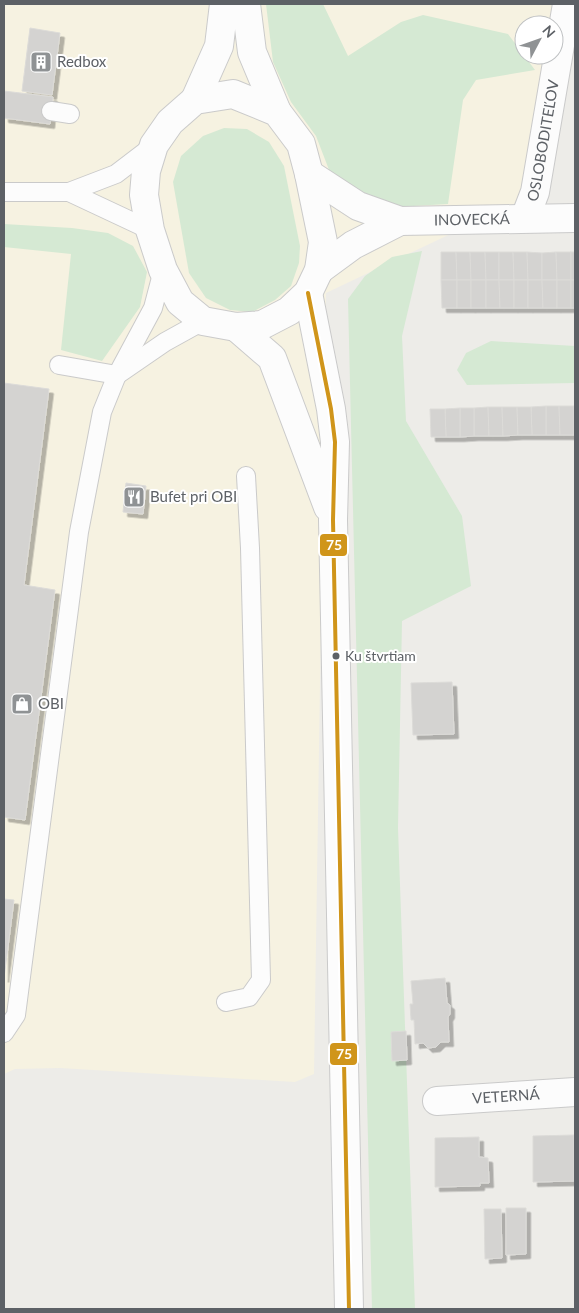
<svg xmlns="http://www.w3.org/2000/svg" width="579" height="1313" font-family="Lato,sans-serif">
	<defs>
		<filter id="shadow"><feDropShadow dx="4.5" dy="4.5" stdDeviation="0" flood-color="#0004"/></filter>
	</defs>
	<rect width="100%" height="100%" fill="#edece8"/>
	<path fill="#f6f2e1" fill-rule="evenodd" d="M4,4H574L541,191L326,293L314,1074L295,1082L60,1068L15,1069L4,1074ZM524,25H554V55H524Z"/>
	<g fill="#d5e9d3">
		<path d="M266,4H323L348,56L401,22L423,15L508,34L535,70L476,80L463,100L448,204L396,207L356,196L331,175L316,136L291,102L273,62Z"/>
		<path d="M224,128L247,129L269,142L284,166L300,246L299,263L291,286L275,300L252,312L230,310L206,298L189,273L173,182L181,156L203,136Z"/>
		<path d="M4,224L72,228L108,233L133,246L147,272L140,307L102,361L61,350L71,254L4,247Z"/>
		<path d="M422,251L402,336L406,421L462,516L471,586L402,621L398,828L415,1309H372L348,299L365,276L392,257Z"/>
		<path d="M491,341L575,346V383L467,385L457,370L466,353Z"/>
	</g>
	<g fill="#d4d3d1" stroke="#dcdbd8" filter="url(#shadow)">
		<path d="M30,28L60,33L52,95L22,91Z"/>
		<path d="M4,91L53,97L50,124L4,118Z"/>
		<path d="M441,252H456L457,280H441Z"/>
		<path d="M456,252H470L471,280H457Z"/>
		<path d="M470,252H485L486,280H471Z"/>
		<path d="M485,252H499V280H486Z"/>
		<path d="M499,252H513L514,280H499Z"/>
		<path d="M513,252H527L528,280H514Z"/>
		<path d="M527,252L542,253V280H528Z"/>
		<path d="M556,252L557,280H542V253Z"/>
		<path d="M556,252H571V280H557Z"/>
		<rect x="571" y="252" width="4" height="28"/>
		<path d="M441,280H457V308H442Z"/>
		<rect x="457" y="280" width="14" height="28"/>
		<rect x="471" y="280" width="15" height="28"/>
		<path d="M486,280H499L500,308H486Z"/>
		<path d="M499,280H514V308H500Z"/>
		<rect x="514" y="280" width="14" height="28"/>
		<path d="M528,280H542L543,308H528Z"/>
		<path d="M542,280H557V308H543Z"/>
		<rect x="557" y="280" width="14" height="28"/>
		<rect x="571" y="280" width="4" height="28"/>
		<path d="M4,383L49,389L24,585L55,590L25,820L4,817Z"/>
		<path d="M546,406H559L560,435H546Z"/>
		<path d="M546,406V435H532L531,407Z"/>
		<path d="M559,406H574V435H560Z"/>
		<path d="M488,407L489,436H474V408Z"/>
		<path d="M488,407H502L503,436H489Z"/>
		<path d="M502,407H517L518,435L503,436Z"/>
		<path d="M517,407H531L532,435H518Z"/>
		<path d="M460,408H474V436L460,437Z"/>
		<path d="M460,408V437H446L445,409Z"/>
		<path d="M430,409H445L446,437H431Z"/>
		<path d="M126,483L146,486L143,514L123,512Z"/>
		<path d="M452,682L454,734L413,735L411,683Z"/>
		<path d="M4,899L14,900L4,978Z"/>
		<path d="M445,978L447,1003L450,1005V1014L448,1017L449,1042H441L436,1047L428,1048L423,1043L415,1044L414,1020H411L410,1004H413L411,981Z"/>
		<path d="M406,1031L407,1060L392,1061L391,1032Z"/>
		<path d="M574,1135V1181L533,1182V1136Z"/>
		<path d="M479,1137V1157L488,1158L489,1183H480V1186L435,1187V1138Z"/>
		<path d="M506,1208H526V1254L506,1255Z"/>
		<path d="M484,1209H501L502,1258L485,1259Z"/>
	</g>
	<g fill="none" stroke-linecap="round" stroke-linejoin="round">
		<g stroke="#cacaca" stroke-width="20">
			<g id="lane">
				<path d="M51,111L70,114"/>
				<path d="M4,192H69L116,174L154,145"/>
				<path d="M69,192L150,230"/>
				<path d="M59,365L117,375L165,342L203,321"/>
				<path d="M226,1002L249,997L261,980L250,548L246,476"/>
				<path d="M4,1033L16,1015L79,532L102,412L117,375L153,308L163,270"/>
			</g>
		</g>
		<g stroke="#cacaca" stroke-width="30">
			<g id="street">
				<path id="s1" d="M309,174L358,206L400,221L575,218"/>
				<path id="s2" d="M525,218L535,192L567,4"/>
				<path d="M319,270L353,245L400,221"/>
				<path id="s3" d="M437,1101L575,1092"/>
			</g>
		</g>
		<g stroke="#cacaca" stroke-width="30">
			<g id="secondary">
				<path d="M246,4L252,52L277,112"/>
				<path d="M233,94L277,112L301,144L309,174L323,242L319,270L308,293L289,311L262,325L236,327L203,321L180,302L163,270L150,230L144,195L146,171L154,145L170,122L195,100Z"/>
				<path d="M195,100L219,46L224,4"/>
				<path d="M308,293L331,409L335,442L333,520L349,1309"/>
				<path d="M236,327L272,358L328,507"/>
			</g>
		</g>
		<use href="#lane" stroke="#fcfcfc" stroke-width="18"/>
		<use href="#street" stroke="#fcfcfc" stroke-width="28"/>
		<use href="#secondary" stroke="#fcfcfc" stroke-width="28"/>
		<g stroke="#fff" stroke-width="8">
			<path id="bus-1" d="M308,293L331,409L335,442L333,520L349,1309"/>
		</g>
		<use href="#bus-1" stroke="#d0951a" stroke-width="4"/>
	</g>
	<defs>
		<g id="building-square" transform="scale(1.125)"><rect x="-9" y="-9" width="18" height="18" rx="4" fill="#8f9294" stroke="#fff"/><path d="M-4-6H4V6H1V3H-1V6H-4ZM-2.5-4.3h1.7v1.8h-1.7ZM.8-4.3h1.7v1.8H.8ZM-2.5-1h1.7V.8h-1.7ZM.8-1h1.7V.8H.8Z" fill="#fff"/></g>
		<g id="restaurant-square" transform="scale(1.125)"><rect x="-9" y="-9" width="18" height="18" rx="4" fill="#8f9294" stroke="#fff"/><path d="M-5-6h1v4h1v-4h1v4h1v-4h1v5L-1.5 .5V6h-2V.5L-5-1ZM5-6V6H3V1.5H1.5Q1.5-4 5-6Z" fill="#fff"/></g>
		<g id="shop-square" transform="scale(1.125)"><rect x="-9" y="-9" width="18" height="18" rx="4" fill="#8f9294" stroke="#fff"/><path d="M-5-2.5h2.3a2.7 3.5 0 0 1 5.4 0H5L5.5 6h-11ZM-1.5-2.5h3a1.5 2.3 0 0 0-3 0Z" fill="#fff"/></g>
	</defs>
	<g fill-rule="evenodd">
		<use href="#building-square" x="41" y="62"/>
		<use href="#restaurant-square" x="134" y="497"/>
		<use href="#shop-square" x="22" y="704"/>
	</g>
	<circle fill="#5d6166" stroke="#fff" stroke-width="2" cx="336" cy="656" r="4.5"/>
	<g text-anchor="middle" stroke-width="4" stroke-linejoin="round" paint-order="stroke">
		<g font-size="14" fill="#5d6166" stroke="#fff" text-anchor="start">
			<text x="345" y="661">Ku štvrtiam</text>
		</g>
		<g font-size="15" fill="#5d6166" stroke="#fff" text-anchor="start">
			<text x="57" y="67">Redbox</text>
			<text x="150" y="502">Bufet pri OBI</text>
			<text x="38" y="709">OBI</text>
		</g>
		<g font-size="15" fill="#5d6166" stroke="#fff">
			<text dy="5" stroke="none"><textPath href="#s2" startOffset="80">OSLOBODITEĽOV</textPath></text>
			<text dy="5" stroke="none"><textPath href="#s1" startOffset="175">INOVECKÁ</textPath></text>
			<text dy="5" stroke="none"><textPath href="#s3" startOffset="69">VETERNÁ</textPath></text>
		</g>
	</g>
	<g stroke="#fff" stroke-width="2">
		<rect x="319" y="533" width="29" height="24" rx="5" fill="#d0951a"/>
		<rect x="329" y="1042" width="29" height="24" rx="5" fill="#d0951a"/>
	</g>
	<g font-size="14" text-anchor="middle" font-weight="bold" fill="#fff">
		<text x="334" y="550">75</text>
		<text x="344" y="1059">75</text>
	</g>
	<rect width="579" height="1313" fill="none" stroke="#5d6166" stroke-width="10"/>
	<g transform="translate(539 40) rotate(49)"><circle r="24" fill="#ffffff" stroke="#bec0c2"/>
	<path d="M0-4L9 19L0 12L-9 19Z" fill="#8f9294"/>
	<text y="-8" font-size="14" font-weight="bold" text-anchor="middle" fill="#5d6166">N</text>
	</g>
</svg>
